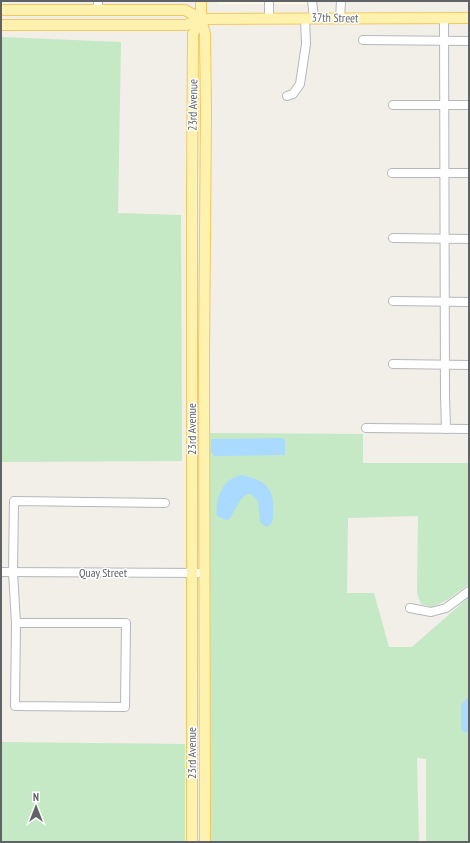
<svg xmlns="http://www.w3.org/2000/svg" width="470" height="843" font-family="'PT Sans Narrow',sans-serif">
	<rect width="100%" height="100%" fill="#f1efe8"/>
	<path fill="#fef7e0" d="M216,1H317V4H218Z"/>
	<g fill="#c5e8c5">
		<path d="M1,37L121,42L118,213L181,215L182,461L1,462Z"/>
		<path d="M205,433L363,434V463H469V584L447,600L432,607L421,604L417,593L418,516L348,518L347,593H374L389,647H412L469,597V842H426V759L417,758L419,842H207Z"/>
		<path d="M1,742L185,744V842H1Z"/>
	</g>
	<g fill="#aadaff">
		<path d="M282,438L285,440V455H282L214,456L211,452V440L213,439Z"/>
		<path d="M241,475C265,480 275,488 273,513C273,519 273,523 267,527L260,522L258,501L251,494C239,493 236,513 228,520L223,519L217,516C215,498 222,480 241,475Z"/>
		<path d="M468,697H469V733L464,732L461,729V705Z"/>
	</g>
	<g fill="none" stroke-linecap="round" stroke-linejoin="round">
		<g stroke="#b5b8bc" stroke-width="10">
			<g id="minor">
				<path d="M312,1L314,18"/>
				<path d="M98,10V1"/>
				<path d="M269,18V1"/>
				<path d="M444,18L445,396L446,429"/>
				<path d="M340,19L341,1"/>
				<path d="M363,40L469,41"/>
				<path d="M287,96L293,94L300,84L306,44L305,18"/>
				<path d="M393,105H469"/>
				<path d="M392,173H469"/>
				<path d="M393,238L469,239"/>
				<path d="M393,301L469,302"/>
				<path d="M393,364L469,365"/>
				<path d="M366,428L469,429"/>
				<path d="M1,572L205,573"/>
				<path d="M410,608L431,612L446,608L469,591"/>
				<path d="M16,623L15,706L125,707L126,623H16L13,572L14,501L165,503"/>
			</g>
		</g>
		<g stroke="#f2c960" stroke-width="12">
			<g id="major">
				<path d="M201,1V19L205,34L206,111L204,358L205,842"/>
				<path d="M1,10H185L201,19"/>
				<path d="M1,25H186L201,19L469,18"/>
				<path d="M192,842V191L193,34L201,19"/>
			</g>
		</g>
		<use href="#minor" stroke="#fff" stroke-width="8"/>
		<use href="#major" stroke="#fff2af" stroke-width="10"/>
	</g>
	<g text-anchor="middle" stroke-width="3" stroke-linejoin="round" paint-order="stroke">
		<g font-size="12" fill="#5f6368" stroke="#fff">
			<text transform="translate(335 18) rotate(1)" y="4">37th Street</text>
			<text transform="translate(193 105) rotate(-89)" y="4">23rd Avenue</text>
			<text transform="translate(192 429) rotate(-90)" y="4">23rd Avenue</text>
			<text x="103" y="577">Quay Street</text>
			<text transform="translate(192 753) rotate(-90)" y="4">23rd Avenue</text>
		</g>
	</g>
	<rect width="470" height="843" fill="none" stroke="#5f6368" stroke-width="4"/>
	<g transform="translate(36 807)" stroke="#ffffff" stroke-width="3" paint-order="stroke">
	<path d="M0-3L7 15L0 10L-7 15Z" fill="#5f6368"/>
	<text y="-6" font-size="11" font-weight="bold" text-anchor="middle" fill="#5f6368">N</text>
	</g>
</svg>
